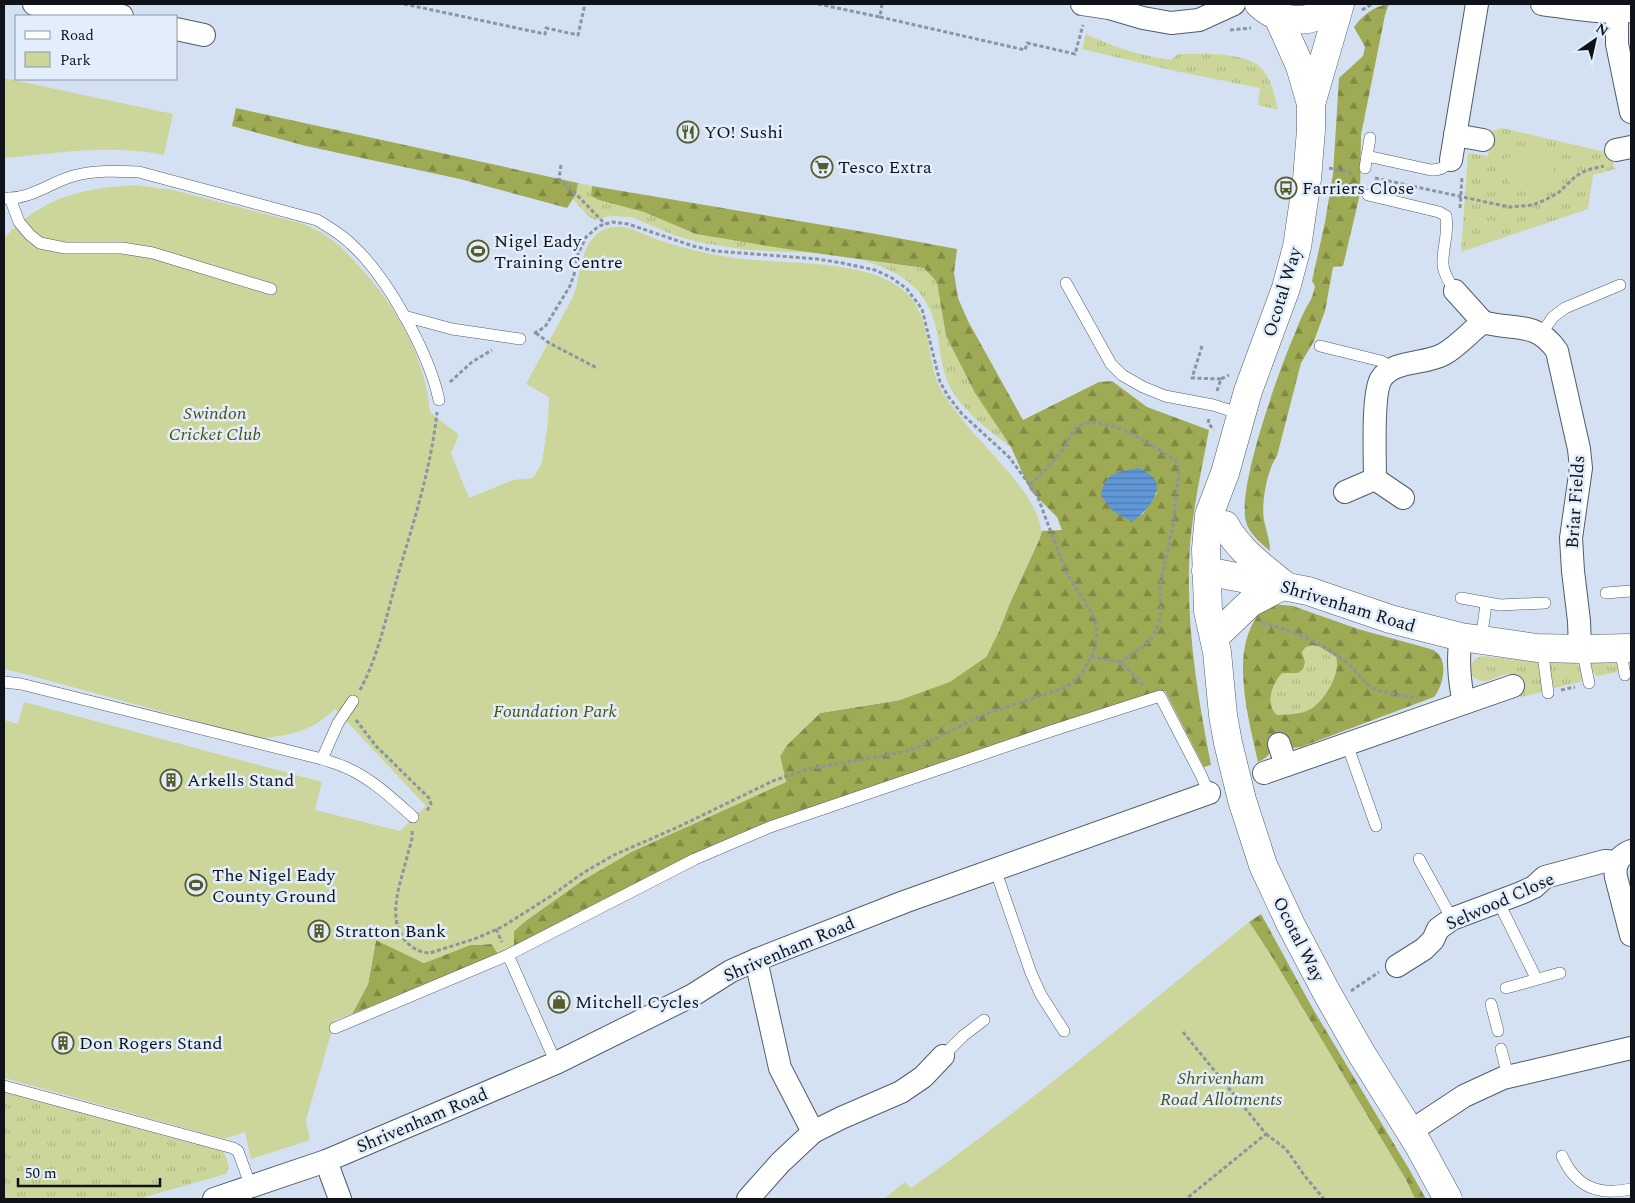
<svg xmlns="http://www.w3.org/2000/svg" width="1635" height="1203" font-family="Spectral,serif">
	<defs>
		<pattern id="grass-tufts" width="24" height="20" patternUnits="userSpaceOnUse" patternTransform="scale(1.25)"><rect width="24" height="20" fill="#cdd69a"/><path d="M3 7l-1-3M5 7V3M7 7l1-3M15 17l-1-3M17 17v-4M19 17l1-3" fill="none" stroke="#afb784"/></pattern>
		<pattern id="forest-firs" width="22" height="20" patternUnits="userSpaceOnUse" patternTransform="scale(1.25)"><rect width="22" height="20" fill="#9fab54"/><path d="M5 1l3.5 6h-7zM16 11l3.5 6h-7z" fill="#808a45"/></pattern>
		<pattern id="water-rules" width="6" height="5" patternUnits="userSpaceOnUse" patternTransform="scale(1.25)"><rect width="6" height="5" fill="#6197d7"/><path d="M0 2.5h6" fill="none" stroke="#4e7aae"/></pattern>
	</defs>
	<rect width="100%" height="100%" fill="#d4e1f2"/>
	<g fill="url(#grass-tufts)">
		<path d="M1086,34C1114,47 1141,56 1171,60L1178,54C1201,54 1248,51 1263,70C1272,81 1275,96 1278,110L1258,105L1260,88L1175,71L1082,49Z"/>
		<path d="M1502,128L1610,153L1615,169L1593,175L1588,209L1461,252L1468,153L1488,156L1492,131Z"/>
		<path d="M578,183L592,186L591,196L599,200L793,250L813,253L746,250L697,242L674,235L631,217L610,216L595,220L588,216L573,199L576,194Z"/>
		<path d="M861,260L924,268L937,281L946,336L975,393L1011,447C987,429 956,407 946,377C941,363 940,347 937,332C928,288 901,271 861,260Z"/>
		<path d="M1312,645L1320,647L1336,657C1341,673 1325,700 1312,709C1303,715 1288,714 1277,715C1264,704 1273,684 1282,673H1298L1305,662L1302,652L1306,647Z"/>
		<path d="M1482,656L1539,662L1543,692L1521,697L1513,677L1508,674C1489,678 1485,688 1469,673C1470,663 1474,659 1482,656Z"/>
		<path d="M1617,660L1619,667L1617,672L1597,676L1588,664L1589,662Z"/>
		<path d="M1551,662H1574L1580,666L1582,678L1580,682L1554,688L1551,685L1549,665Z"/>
		<path d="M4,1092L224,1152L229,1167L226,1174L138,1199H4Z"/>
	</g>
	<g fill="url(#forest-firs)" fill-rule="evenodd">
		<path d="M1387,4H1391L1388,6L1385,15L1361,135L1360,194L1343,266L1333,267L1325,311L1314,341L1301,363L1277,456C1267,470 1261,503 1264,520C1266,531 1270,539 1270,551C1262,544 1251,535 1247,525C1234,494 1279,371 1293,338C1297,329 1300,319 1305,310C1311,299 1312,300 1315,286L1312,281L1325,222L1333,174L1339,78L1363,56L1365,47L1354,27C1363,15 1372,8 1387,4Z"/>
		<path d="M236,108L578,183L576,194L567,208L460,179L306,146L232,126Z"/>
		<path d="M592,186L876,234L957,249L954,273L958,298L968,321L1023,420L1099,382L1112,381L1147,407L1209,430C1202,468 1193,507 1190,546C1185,620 1197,693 1211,765L1204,767L1165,691L1050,726L768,823L514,947V931L524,922L583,880L631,852L786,782L780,756L787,745L820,713L900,700L986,657L999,631L1009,605L1039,540L1042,531L1062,530L1057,517L1030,490L1011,447L975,393L946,336L937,282L924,268L793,250L696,234L644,212L599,200L591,196ZM1140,468L1157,493L1142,515Z"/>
		<path d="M1269,604L1293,606L1358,629L1434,650C1434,651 1440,655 1440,656C1447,667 1442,688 1434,697L1301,747L1293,748L1288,743L1272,748C1269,756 1265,759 1258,762C1248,715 1225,639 1269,604ZM1312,645L1320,647L1336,657C1341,673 1325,700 1312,708C1303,715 1288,714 1277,715C1264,704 1273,683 1282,673H1298L1303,669L1305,662L1302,652L1306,647Z"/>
		<path d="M1261,914L1313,1009L1409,1169L1426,1199H1415L1406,1180L1270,954L1249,922Z"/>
		<path d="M376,940L424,963L470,945L492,944L498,954L352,1014L368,984Z"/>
	</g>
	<g fill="#cdd69a">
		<path d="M4,78L173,114L164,155C111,144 57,153 4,158Z"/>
		<path d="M1552,153L1555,184L1510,189L1506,158Z"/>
		<path d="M135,185L173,190L301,223C310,227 320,231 328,237C339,244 348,254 356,263C395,304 425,355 430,412L459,435L451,453L469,498L513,480L533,478L542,463L548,421L549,397L526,384L573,297C581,277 580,241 603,230C621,222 636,231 653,238C664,242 675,245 685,248C697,251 710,254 722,256C774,266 859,256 902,289C929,310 927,349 936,379C941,392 950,403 958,414C981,446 1035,490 1041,529C1042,533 1040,537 1039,540L1009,605L999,631L986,657L950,682L900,700L820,713L787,745L780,756L786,782L631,852L583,880L524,922L514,931V947L498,954L492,944L470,945L424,963L376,940L368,984L352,1014L335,1020L306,1120L310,1140L251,1159L245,1132L224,1139L4,1078V720L18,724L24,702L322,782L315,810L400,831L426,806L335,709C310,732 293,734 261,739L32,676L4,669V238C45,196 79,189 135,185Z"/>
		<path d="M1249,922L1270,954L1406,1180L1415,1199H884L905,1182L911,1188C1028,1106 1138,1012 1249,922Z"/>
	</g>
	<path fill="url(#water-rules)" d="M1140,468C1144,471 1150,474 1153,477C1166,492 1143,514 1132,522L1113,511L1101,496C1104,472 1119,471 1140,468Z"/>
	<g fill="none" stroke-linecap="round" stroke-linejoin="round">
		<g stroke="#505c6a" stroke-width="12">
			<g id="service">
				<path d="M1367,156L1431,170C1440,170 1445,168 1451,160"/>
				<path d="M1365,168L1370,138"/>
				<path d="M1368,195L1439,212L1446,216C1449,233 1442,249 1443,265C1444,275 1450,283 1455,291"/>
				<path d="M4,198C30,200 49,183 73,176C94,170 117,171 139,172L317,220C329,227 341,234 351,244C387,276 429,353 439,400"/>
				<path d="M10,198L19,222L30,235L40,243L65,248H122L153,253L271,289"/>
				<path d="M1066,283L1111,364L1122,375L1143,387L1165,396L1213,405L1241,414"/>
				<path d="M404,316L452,329L520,339"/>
				<path d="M1541,334L1553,317L1565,308L1620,285"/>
				<path d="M1320,346L1381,361L1393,368"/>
				<path d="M1606,593L1631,591"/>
				<path d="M1461,598L1500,605L1545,603"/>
				<path d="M1481,641L1486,604"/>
				<path d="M1542,648L1548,693"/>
				<path d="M1620,648L1625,675"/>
				<path d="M1582,649L1589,683"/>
				<path d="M4,682L21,684L322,759C330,762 339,764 347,768C372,779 393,799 413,817"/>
				<path d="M1347,744L1376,826"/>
				<path d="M322,759L338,723L353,701"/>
				<path d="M1419,859L1452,919"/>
				<path d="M995,869L1031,973L1041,995L1064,1031"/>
				<path d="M1498,901L1536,978"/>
				<path d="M508,955L556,1063"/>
				<path d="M1506,988L1560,973"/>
				<path d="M1491,1004L1498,1031"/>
				<path d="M335,1028L508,955L695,859L770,827L1051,731L1160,696L1201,775L1209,793"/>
				<path d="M1501,1049L1508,1076"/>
				<path d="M943,1056L963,1036L984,1020"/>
				<path d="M4,1086L233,1148L238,1151L251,1187"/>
				<path d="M1562,1156C1576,1187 1598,1196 1631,1189"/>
			</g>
		</g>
		<g stroke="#505c6a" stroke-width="24">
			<g id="minor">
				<path d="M34,4L77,12L84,11L99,4"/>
				<path d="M105,4L116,14L122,16"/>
				<path d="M1082,4L1109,8L1143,18L1171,23L1199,20L1234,4"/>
				<path d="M1542,4C1571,8 1601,14 1630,11"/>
				<path d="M1617,12V44L1631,112"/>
				<path d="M176,29L204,35"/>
				<path d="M1455,135L1483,140"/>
				<path d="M1616,150L1631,147"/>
				<path d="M1451,160L1477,4"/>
				<path d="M1455,291L1483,322"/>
				<path d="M1375,479L1403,498"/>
				<path d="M1345,492L1375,479C1375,459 1372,394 1381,379C1394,359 1425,365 1444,354C1458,346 1470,332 1483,322C1513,331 1536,320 1557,351L1579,449L1581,468L1571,538L1573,571L1579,621L1580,649"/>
				<path d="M1461,637C1457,660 1459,680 1464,703"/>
				<path d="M1279,744L1286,765"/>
				<path d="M1264,773L1513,686"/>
				<path d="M1631,851C1619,856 1614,864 1616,877L1631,935"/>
				<path d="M1397,966L1424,949L1433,940L1438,929L1452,919L1521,893L1534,887L1545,877L1605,861L1617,862"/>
				<path d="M1411,1131L1464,1096L1503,1078L1631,1048"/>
				<path d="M813,1132L841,1118L901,1092L923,1077L943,1056"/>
				<path d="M326,1161L340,1199"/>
				<path d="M214,1199L326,1161L556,1063L693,995L731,971L756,960L904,902L1209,793"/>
				<path d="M748,1199L780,1163L813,1132L780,1068L756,960"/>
			</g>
		</g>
		<g stroke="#505c6a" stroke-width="29">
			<g id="tertiary">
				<path d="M1225,525C1239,550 1261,566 1283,584"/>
				<path d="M1206,571L1308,591L1390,619L1461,637L1537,648L1582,649L1631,648"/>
				<path d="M1222,630L1250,603L1284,585"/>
			</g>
		</g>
		<g stroke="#505c6a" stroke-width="29">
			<g id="primary">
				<path d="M1259,4C1282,25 1314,25 1336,4"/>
				<path d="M1340,4L1311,104V130L1307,179L1297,247L1286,288L1248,391L1225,473L1209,515L1206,549L1208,611L1217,652L1223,715L1228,743L1242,800L1263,865L1291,925L1327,993L1361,1053L1418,1144L1448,1199"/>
				<path d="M1278,17L1300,66L1311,104"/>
			</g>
		</g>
		<g stroke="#8b94a1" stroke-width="3" stroke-dasharray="4 2.5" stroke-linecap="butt">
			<path d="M404,4L545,34L546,28L578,35L585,4"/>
			<path d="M818,4L880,17"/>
			<path d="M882,4L880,17L1025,50L1027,43L1075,54L1083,25"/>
			<path d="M1362,10L1372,4"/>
			<path d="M1230,30L1251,28"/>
			<path d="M561,165L559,179L577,195L605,224"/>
			<path d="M1329,168L1352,173"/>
			<path d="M1375,178L1509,207L1533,205L1545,200L1558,193L1576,176L1587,170L1604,166"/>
			<path d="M1460,208L1462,177"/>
			<path d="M536,333L549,343L597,368"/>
			<path d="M1202,346L1192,378L1221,379"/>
			<path d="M450,382L472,362L492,350"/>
			<path d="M1217,391L1221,379L1229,375"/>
			<path d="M1209,419L1208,423L1214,430"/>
			<path d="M1030,485C1043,473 1054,461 1064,448C1069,442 1070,433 1076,428C1101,409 1156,447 1177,462L1179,471L1173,525L1160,585L1161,611L1159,623L1154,634L1149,642L1121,662"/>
			<path d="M1262,623C1294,631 1324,643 1349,665C1358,672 1363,684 1375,689C1387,694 1403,695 1417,698"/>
			<path d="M1091,657L1121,662L1144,686"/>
			<path d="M360,690C378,657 387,614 397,578C413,524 431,469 437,412"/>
			<path d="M1561,690L1575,687"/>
			<path d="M356,720L376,746L429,798L431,804L427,811"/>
			<path d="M412,831C413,838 410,846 408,853C402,879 386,915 404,939C410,947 420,953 430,953L477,938L502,927L551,896L583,873L614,855L678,827L775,780L809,769L904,752L925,744L982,715L1064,688L1072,683L1083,671L1093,654L1097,639L1096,625L1092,613L1066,572L1037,495L1009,457L962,414L948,396L940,382L922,309L907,289L892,278L875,270L842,263L817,259L715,251L693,246L628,224L612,222L599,226L586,237L578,254L574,275L570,286L545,327L533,334"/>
			<path d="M496,929L502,942"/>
			<path d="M1351,991L1379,972"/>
			<path d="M1183,1032L1266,1134L1186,1199"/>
			<path d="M1266,1134L1286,1149L1304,1175L1324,1199"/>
		</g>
		<use href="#service" stroke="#fff" stroke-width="11"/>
		<use href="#minor" stroke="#fff" stroke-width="22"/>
		<use href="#tertiary" stroke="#fff" stroke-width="28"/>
		<use href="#primary" stroke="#fff" stroke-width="28"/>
	</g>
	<defs>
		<g id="restaurant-ring" transform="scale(1.125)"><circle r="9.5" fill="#e3eefc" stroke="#565c2b" stroke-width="1.5"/><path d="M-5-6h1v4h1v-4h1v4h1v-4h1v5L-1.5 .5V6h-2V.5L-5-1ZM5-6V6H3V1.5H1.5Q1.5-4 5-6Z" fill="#565c2b"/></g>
		<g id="supermarket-ring" transform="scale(1.125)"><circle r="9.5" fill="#e3eefc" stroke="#565c2b" stroke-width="1.5"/><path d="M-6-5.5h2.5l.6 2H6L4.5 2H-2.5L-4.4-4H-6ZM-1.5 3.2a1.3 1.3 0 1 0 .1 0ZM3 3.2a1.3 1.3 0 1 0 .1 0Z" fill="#565c2b"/></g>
		<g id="bus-ring" transform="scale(1.125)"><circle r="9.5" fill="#e3eefc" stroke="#565c2b" stroke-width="1.5"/><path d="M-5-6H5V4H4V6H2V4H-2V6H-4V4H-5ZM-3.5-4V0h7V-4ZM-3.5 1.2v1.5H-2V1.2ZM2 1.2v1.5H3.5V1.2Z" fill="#565c2b"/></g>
		<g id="stadium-ring" transform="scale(1.125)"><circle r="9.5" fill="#e3eefc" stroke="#565c2b" stroke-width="1.5"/><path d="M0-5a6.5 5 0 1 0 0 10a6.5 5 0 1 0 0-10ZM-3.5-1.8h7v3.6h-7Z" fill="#565c2b"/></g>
		<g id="building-ring" transform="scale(1.125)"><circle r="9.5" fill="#e3eefc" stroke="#565c2b" stroke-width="1.5"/><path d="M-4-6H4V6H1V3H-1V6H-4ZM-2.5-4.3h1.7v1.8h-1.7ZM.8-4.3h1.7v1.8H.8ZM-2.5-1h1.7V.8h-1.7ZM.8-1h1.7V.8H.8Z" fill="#565c2b"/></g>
		<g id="shop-ring" transform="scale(1.125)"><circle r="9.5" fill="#e3eefc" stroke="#565c2b" stroke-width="1.5"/><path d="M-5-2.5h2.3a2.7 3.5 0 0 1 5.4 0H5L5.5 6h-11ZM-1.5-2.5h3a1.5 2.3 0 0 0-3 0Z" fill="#565c2b"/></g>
	</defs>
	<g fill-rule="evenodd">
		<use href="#restaurant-ring" x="688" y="132"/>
		<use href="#supermarket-ring" x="822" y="167"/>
		<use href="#bus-ring" x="1286" y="188"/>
		<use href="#stadium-ring" x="478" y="251"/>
		<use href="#building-ring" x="171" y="780"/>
		<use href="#stadium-ring" x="196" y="885"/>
		<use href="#building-ring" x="319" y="931"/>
		<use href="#shop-ring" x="559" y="1002"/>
		<use href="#building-ring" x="63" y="1043"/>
	</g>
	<g text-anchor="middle" stroke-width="5" stroke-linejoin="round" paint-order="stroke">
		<g font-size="18" fill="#0f1319" stroke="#e3eefc" text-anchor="start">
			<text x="704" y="138">YO! Sushi</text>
			<text x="838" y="173">Tesco Extra</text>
			<text x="1302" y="194">Farriers Close</text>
			<text x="494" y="247">Nigel Eady<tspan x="494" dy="21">Training Centre</tspan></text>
			<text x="187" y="786">Arkells Stand</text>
			<text x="212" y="881">The Nigel Eady<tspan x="212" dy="21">County Ground</tspan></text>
			<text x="335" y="937">Stratton Bank</text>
			<text x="575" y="1008">Mitchell Cycles</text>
			<text x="79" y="1049">Don Rogers Stand</text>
		</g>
		<g font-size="18" fill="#0f1319" stroke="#e3eefc">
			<text transform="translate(1282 292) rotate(-73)" y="6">Ocotal Way</text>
			<text transform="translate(1575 502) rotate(-86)" y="6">Briar Fields</text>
			<text transform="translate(1348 606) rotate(17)" y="6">Shrivenham Road</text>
			<text transform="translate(1500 901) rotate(-24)" y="6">Selwood Close</text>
			<text transform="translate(1299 939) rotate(63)" y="6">Ocotal Way</text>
			<text transform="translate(789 949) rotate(-23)" y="6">Shrivenham Road</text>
			<text transform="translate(422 1120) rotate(-23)" y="6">Shrivenham Road</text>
		</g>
		<g font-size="18" font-style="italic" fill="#4b5210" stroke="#e3eefc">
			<text x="215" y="419">Swindon<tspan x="215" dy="21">Cricket Club</tspan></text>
			<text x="555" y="717">Foundation Park</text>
			<text x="1221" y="1084">Shrivenham<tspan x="1221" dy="21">Road Allotments</tspan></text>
		</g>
	</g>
	<rect width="1635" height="1203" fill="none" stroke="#0f1319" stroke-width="10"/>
	<rect x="15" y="15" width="162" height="65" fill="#e3eefc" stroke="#8e96a1"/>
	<rect x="25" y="31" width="25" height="8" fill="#ffffff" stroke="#8e96a1"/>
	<text x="60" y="40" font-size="15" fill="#0f1319">Road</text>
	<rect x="25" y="52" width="25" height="15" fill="#cdd69a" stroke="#8e96a1"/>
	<text x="60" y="65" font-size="15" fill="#0f1319">Park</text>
	<g transform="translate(1595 40) rotate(34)" stroke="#e3eefc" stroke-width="4" paint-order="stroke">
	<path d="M0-4L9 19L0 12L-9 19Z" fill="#0f1319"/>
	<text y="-8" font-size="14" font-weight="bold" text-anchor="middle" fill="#0f1319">N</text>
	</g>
	<path d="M18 1178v8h142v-8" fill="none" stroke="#0f1319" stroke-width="2.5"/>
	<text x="25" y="1178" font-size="15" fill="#0f1319" stroke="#e3eefc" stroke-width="4" paint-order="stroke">50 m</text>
</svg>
